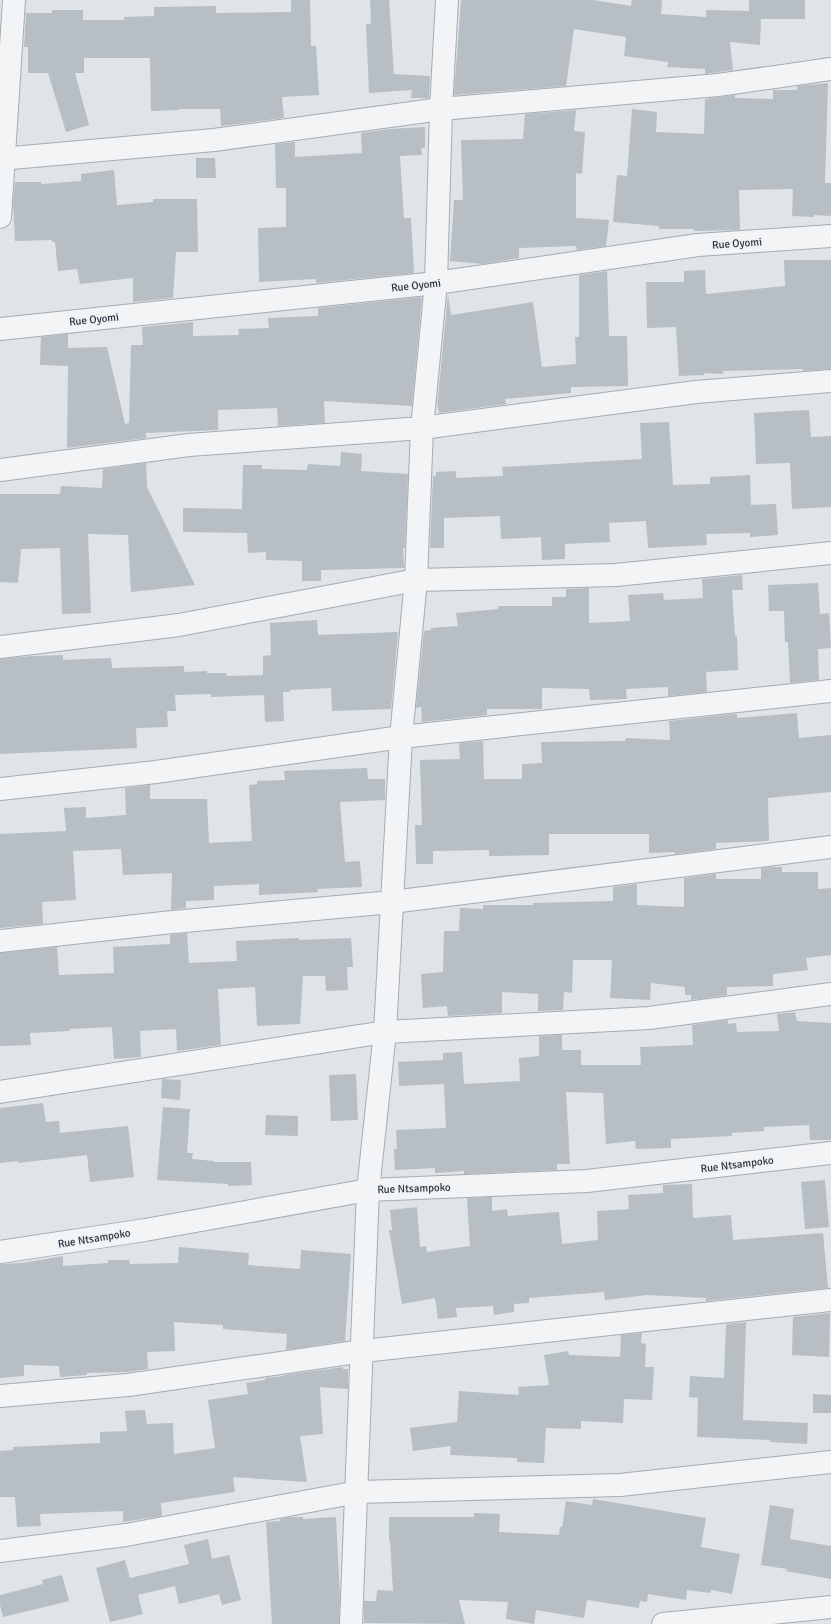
<svg xmlns="http://www.w3.org/2000/svg" width="831" height="1624" font-family="Signika,sans-serif">
	<rect width="100%" height="100%" fill="#dfe4e8"/>
	<g fill="#b7bec4">
		<path d="M291,0H310L311,46H316L319,95L282,97L284,118L221,126L220,109H179V110L151,111L150,58H84V73H75L89,125L66,132L48,73H28V47H24L26,13H52V10H83V20H124V17L154,16V7L216,6V13L291,12Z"/>
		<path d="M370,0H389L394,74L430,76L429,98H411L412,90L369,93L366,24H371Z"/>
		<path d="M461,0H593L631,6L632,0H662L661,14L706,17V10L749,11V0H805V19H761L760,45L730,42L733,70L705,74V69L667,67L668,62L624,56L626,37L574,29L566,86L454,95Z"/>
		<path d="M828,83L825,183H831V216L814,215V217L792,216L793,189L739,190L740,230L694,231V229H659V226L613,222L617,175L627,176L632,109L657,112L656,132L704,134L705,99L735,95V98L773,99V90H797V86Z"/>
		<path d="M576,110L574,131L585,132L582,174L576,173V218L609,220L606,246L577,250L576,246L519,248V258L483,264L450,261L454,200H463L461,140L523,139L525,114Z"/>
		<path d="M425,127V148H421L422,155L400,156L404,218H411L414,273L316,283V279L259,282L258,228L286,227V188H276L275,144L295,142V157L362,153L361,133L389,129Z"/>
		<path d="M196,158H215L216,178H196Z"/>
		<path d="M114,170L117,205L153,202V199H197L198,252H176L173,298L133,302V278L80,284L77,269L58,271L55,242H52V240L15,241L13,204L15,182H41V184L81,181V174Z"/>
		<path d="M784,260H831V369L803,371V369L723,371V374L704,373V375L679,376L676,327L647,328L646,282H684V271L705,270L706,294L785,286Z"/>
		<path d="M607,271L609,336H627L628,386L571,387V393L505,399L506,404L439,413L438,407H437L448,294L451,315L533,302L542,367L576,364L575,337H579V275Z"/>
		<path d="M422,297L412,406L324,401L325,423L278,426L277,408L218,410V430L146,433V438L67,448L68,366L40,365L41,337L68,334V348L107,347L125,424L129,423L131,345H143L142,327L193,322V336L239,335L238,329L269,328L268,318L318,316V308Z"/>
		<path d="M809,410L811,437L831,436V507L792,509L790,463L756,464L754,413Z"/>
		<path d="M669,422L673,485L710,484V477L750,475L751,505L776,504L778,535L750,537V533L706,534L707,545L648,548L646,521L609,523L610,542L565,544V559L542,560L541,537L501,539L500,516L444,518V548H430L433,476H436V472L456,471V478L503,476L502,467L642,459L640,423Z"/>
		<path d="M341,452L362,454L361,471L408,474L405,548H403L404,568L321,570V581H302V561L266,560V552L248,553L247,533L183,532V508L242,509L243,465H262V469L307,470L308,464L340,466Z"/>
		<path d="M146,463L147,487L195,585L131,592L128,535L88,534L91,613L62,614L60,548L21,549L18,583L0,582V494H60L61,486L102,488L103,469Z"/>
		<path d="M742,575L743,590H732L735,636H737L738,670L706,672L707,692L668,696V687L626,689L627,699L590,700L589,689L542,688V709H487V715L422,722L421,707L416,708L424,631L431,630V628L458,626L456,613L498,609V606H552V597H566V589L589,588V623L630,621L628,595L663,593L664,600L703,598L702,579Z"/>
		<path d="M818,583L820,614L829,613L831,648L818,649L819,680L790,683L788,642H785L784,611H769L768,585Z"/>
		<path d="M317,620L318,635L398,632L391,709L332,711L331,688L290,690V692H283L284,721L265,722L264,695L211,697V694L175,695L176,711H167L168,727L136,728L137,748L0,754V659L32,656L63,655V660L111,658L112,668L184,666V672L207,671V673H226L227,676L263,675V656L271,655L270,623Z"/>
		<path d="M797,713L799,738L831,735V792L768,798L769,841L716,843V849L675,854V852L649,853V834H549V855L489,856V850L433,851V864H416L415,825H422L420,760L460,759L459,743L483,741L484,779H522V764L542,763L541,742L625,741L626,738L670,740L669,721L734,714H737V718Z"/>
		<path d="M367,768L368,779H385V800L340,802L345,862L360,861L362,887L317,889L318,892L259,895V884L214,886V900L186,901V908L171,910L172,873L123,875L121,849L73,851L76,900L42,902L43,924L0,928V834L66,831L64,808L86,807V818L126,815L125,788L150,785V799H207L209,843L252,841L249,785L257,784V781L285,780L284,771Z"/>
		<path d="M770,867H782V872H818V889L831,888V955L806,958L808,970L773,974V986L727,987V995L691,1000V995H685V987L651,983L650,1000L610,998L612,960H573L572,993L564,992L563,1010L538,1011V994L502,992V1013L448,1016L447,1006L423,1008L421,974L443,972L444,931H459L460,908L483,909V905H533V903L613,901V887L637,884V905L684,907V878L716,874V879H761V868Z"/>
		<path d="M187,933L189,963L237,961L236,941L299,938V940L351,938L353,967H347L348,990L326,991L325,976H303L300,1024L257,1026L255,987L218,989L221,1045L177,1051L176,1029L140,1031L141,1057L114,1059L112,1027L70,1029V1031L30,1033L31,1045L0,1046V953L57,947L59,975L114,973L113,947L170,944V935Z"/>
		<path d="M795,1012L797,1021L831,1023V1140H810L809,1125L764,1127V1131L732,1133V1136L671,1139V1148L636,1149L635,1141L606,1144L603,1093L566,1092L570,1164H557V1170L464,1174V1171L435,1173V1168L395,1170L394,1149H397L396,1130L446,1128L444,1084L399,1086L398,1062L443,1060V1053L462,1052L464,1084L520,1081L519,1058L539,1056V1036L562,1035V1050H581V1065H641L640,1047L693,1045L692,1025L728,1020V1024L736,1023L737,1032L779,1031L777,1014Z"/>
		<path d="M356,1074L358,1120L331,1121L329,1075Z"/>
		<path d="M162,1079L181,1080L180,1100L161,1098Z"/>
		<path d="M43,1103L46,1122L59,1121L60,1133L128,1126L134,1177L90,1182L87,1155L18,1163V1161L0,1163V1108Z"/>
		<path d="M163,1107L190,1109L187,1153H193L192,1159L214,1161V1162H251L252,1185L228,1186V1184L157,1180Z"/>
		<path d="M266,1115L298,1116V1136L265,1135Z"/>
		<path d="M825,1180L829,1227L805,1229L801,1182Z"/>
		<path d="M692,1184L693,1218L731,1215L733,1240L823,1233L828,1288L706,1301V1298L647,1295L605,1300L604,1292L529,1298V1303L514,1304V1312L494,1315L493,1306L456,1308L457,1317L438,1319L435,1298L402,1304L389,1230H392L390,1210L417,1207L420,1247L426,1246L427,1252L470,1246L467,1198L492,1197V1211L507,1209L508,1216L559,1212L562,1244L598,1240L597,1211L629,1209L628,1195L663,1193V1185Z"/>
		<path d="M179,1247L249,1253L248,1265L300,1269L301,1250L351,1254L345,1341L286,1350L287,1334L223,1329V1325L174,1322L175,1351L147,1352L148,1369L128,1372L87,1373V1375L60,1377L59,1366L24,1365V1376L0,1378V1264L23,1263L63,1256V1266L108,1263V1260H129L130,1264L178,1263Z"/>
		<path d="M830,1313L829,1357L792,1355L793,1317Z"/>
		<path d="M746,1322L743,1420L808,1423L807,1444L770,1442V1440L697,1437L698,1398L689,1397L690,1376L724,1378L726,1324Z"/>
		<path d="M642,1333L641,1343L646,1344L645,1367H654L652,1400L624,1399L623,1423L581,1421V1429L546,1428L544,1463L517,1462V1458L450,1455L451,1446L413,1451L410,1428L457,1422L459,1391L519,1395L518,1387L549,1385L544,1355L568,1351L569,1355L620,1357L621,1335Z"/>
		<path d="M343,1367V1369H348V1389L320,1387L323,1434L300,1436L307,1482L233,1477L235,1492L161,1503L162,1516L123,1522V1511L40,1514L41,1526L17,1527L15,1497H0V1451L13,1450V1447L100,1443V1432L127,1431L125,1411L145,1410L147,1424L173,1423L174,1454L215,1448L208,1400L248,1394L246,1383L265,1380V1378L284,1376V1375Z"/>
		<path d="M813,1394L831,1395V1413H813Z"/>
		<path d="M593,1499L706,1518L701,1547L740,1554L732,1594L711,1590V1593L687,1590L686,1600L648,1594L647,1602L640,1601L639,1608L587,1600L584,1618L536,1610L534,1624L506,1619L508,1602L459,1600L465,1624L364,1623V1601H376L377,1590L393,1591L390,1541H389V1517H474V1513L500,1514L499,1532L559,1535L560,1527H562L566,1501L592,1505Z"/>
		<path d="M770,1505L794,1509L790,1539L831,1546V1579L786,1571L787,1569L761,1565Z"/>
		<path d="M289,1517H303V1519L336,1517L340,1597L339,1624H272L266,1522L280,1521V1519Z"/>
		<path d="M208,1539L212,1559L229,1555L241,1600L222,1605L219,1594L179,1604L175,1586L138,1595L143,1614L110,1622L96,1568L125,1560L130,1578L189,1564L184,1545Z"/>
		<path d="M62,1575L69,1601L3,1617L0,1605V1595L43,1584L42,1580Z"/>
	</g>
	<g fill="none" stroke-linecap="round" stroke-linejoin="round">
		<g stroke="#a5acb2" stroke-width="24">
			<g id="minor">
				<path d="M0,159L214,140L441,109L718,85L831,69"/>
				<path d="M0,217L14,0"/>
				<path d="M0,329L436,283L698,245L831,236"/>
				<path d="M0,470L189,445L422,428L696,392L831,381"/>
				<path d="M0,647L179,625L416,580L616,575L831,553"/>
				<path d="M0,789L156,772L401,737L831,691"/>
				<path d="M0,941L163,923L392,902L831,847"/>
				<path d="M0,1092L385,1032L649,1018L831,994"/>
				<path d="M0,1252L145,1230L368,1190L587,1181L831,1153"/>
				<path d="M0,1396L128,1385L363,1351L831,1300"/>
				<path d="M0,1551L126,1535L358,1492L620,1485L831,1462"/>
				<path d="M351,1624L368,1190L385,1032L401,737L416,580L422,428L436,283L441,109L447,0"/>
				<path d="M663,1624L831,1607"/>
			</g>
		</g>
		<use href="#minor" stroke="#f2f4f6" stroke-width="22"/>
	</g>
	<g text-anchor="middle" stroke-width="3" stroke-linejoin="round" paint-order="stroke">
		<g font-size="11" fill="#29343e" stroke="#eff2f5">
			<text transform="translate(737 243) rotate(-4)" y="4">Rue Oyomi</text>
			<text transform="translate(416 285) rotate(-6)" y="4">Rue Oyomi</text>
			<text transform="translate(94 319) rotate(-6)" y="4">Rue Oyomi</text>
			<text transform="translate(737 1164) rotate(-7)" y="4">Rue Ntsampoko</text>
			<text transform="translate(414 1188) rotate(-2)" y="4">Rue Ntsampoko</text>
			<text transform="translate(94 1238) rotate(-9)" y="4">Rue Ntsampoko</text>
		</g>
	</g>
</svg>
